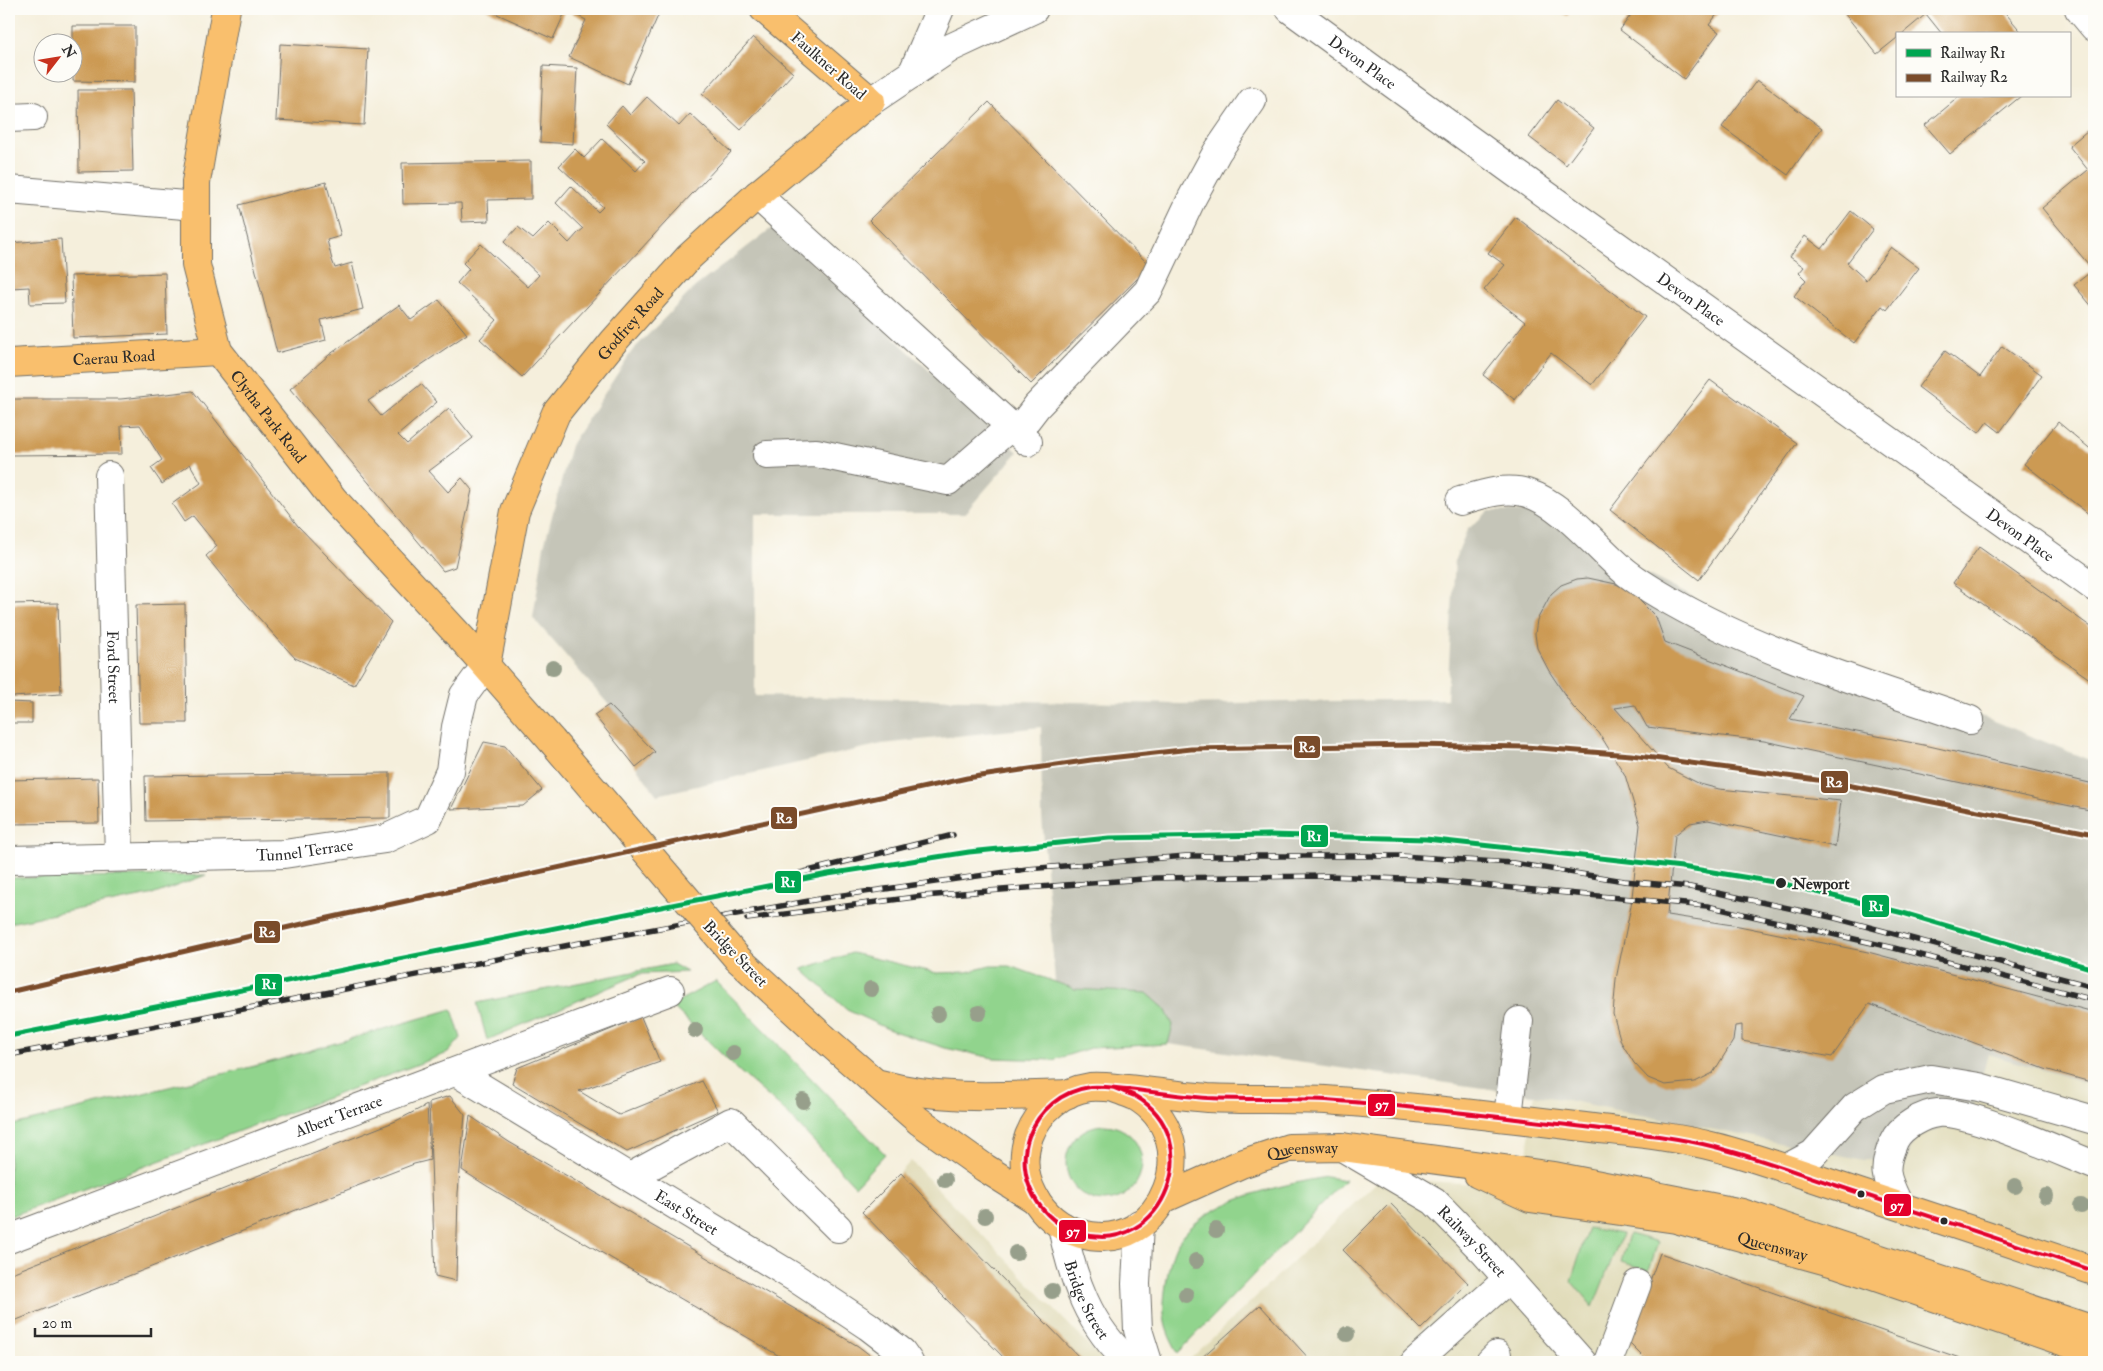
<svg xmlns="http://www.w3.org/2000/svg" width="2103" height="1371" font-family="'IM FELL Double Pica',serif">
	<rect width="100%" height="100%" fill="#fdfcf7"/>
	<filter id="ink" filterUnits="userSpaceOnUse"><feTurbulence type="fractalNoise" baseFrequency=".02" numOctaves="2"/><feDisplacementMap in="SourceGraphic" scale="10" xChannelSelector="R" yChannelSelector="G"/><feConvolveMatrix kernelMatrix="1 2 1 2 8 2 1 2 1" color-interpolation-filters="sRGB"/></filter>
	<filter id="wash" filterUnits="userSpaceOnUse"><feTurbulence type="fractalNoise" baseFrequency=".0096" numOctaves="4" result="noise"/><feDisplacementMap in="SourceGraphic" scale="20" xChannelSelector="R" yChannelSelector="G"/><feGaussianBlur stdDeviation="1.12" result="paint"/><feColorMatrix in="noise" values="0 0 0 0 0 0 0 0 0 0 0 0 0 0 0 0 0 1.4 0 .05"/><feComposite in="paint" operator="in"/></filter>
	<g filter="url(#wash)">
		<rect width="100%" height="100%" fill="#f5efdc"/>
		<g fill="#e1dcba">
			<path d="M1556,927L2094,1071V1362H1187L1380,1179L1523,1186Z"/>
			<path d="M911,1161L1105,1362H1008L862,1212Z"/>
		</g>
		<path fill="#c5c5b8" d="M773,227L1018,452L964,514H755V696L1181,704L1447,699L1455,559L1467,530L1489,511L1529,512L1541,484L1628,565L1830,665L1992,720L2094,762V1085L1988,1054L1967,1131L1942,1128L1919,1136L1912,1146L1906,1162L1864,1160L1562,1099L1168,1044L1058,1020L1042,816L1041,727L882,744L657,795L636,767L655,752L609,705L533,618L544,546L571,445L632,351L695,287Z"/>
		<g fill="#91d48d" stroke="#5e805c">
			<path d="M206,875L155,894L9,923V878Z"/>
			<path d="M852,953L937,973L967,972L990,966H1010L1075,989L1147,993L1165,1009L1173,1025L1168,1044L1090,1048L1053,1060L993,1058L945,1048L890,1030L847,1010L802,969Z"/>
			<path d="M673,964L687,972L640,974L487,1040L477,1003Z"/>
			<path d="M716,981L885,1154L855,1186L788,1114L738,1070L671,1005Z"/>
			<path d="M452,1009L461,1038L448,1053L9,1217V1126L267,1063Z"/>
			<circle cx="1104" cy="1163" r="38"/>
			<path d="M1327,1177L1345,1180L1178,1353C1162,1326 1162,1313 1166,1284C1168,1271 1171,1255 1177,1244C1203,1200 1281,1185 1327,1177Z"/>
			<path d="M1588,1228L1622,1234L1593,1307L1571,1281Z"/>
			<path d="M1629,1234L1658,1242L1649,1270L1621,1262Z"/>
		</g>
		<g id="blocks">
			<g fill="#cc9a53">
				<path d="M486,9H661L628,84L569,57L586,20L566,10L553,39Z"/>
				<path d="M1557,9H1572L1567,16Z"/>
				<path d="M1635,9H1721L1709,25L1719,32L1684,79L1620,30Z"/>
				<path d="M1850,9H2002L2023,34H1942L1926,14L1902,34H1897V38L1877,54L1844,13Z"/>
				<path d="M73,26H135V82L73,81Z"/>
				<path d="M753,37L793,73L741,130L702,94Z"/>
				<path d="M280,44L368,49L364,125L276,120Z"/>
				<path d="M543,66L577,68L573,144L540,142Z"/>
				<path d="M1757,80L1822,128L1788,175L1722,127Z"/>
				<path d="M78,90H131L133,171L79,172Z"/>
				<path d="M1960,96H2021L1950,154L1925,125Z"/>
				<path d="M647,97L679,126L690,114L731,152L522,377L480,339L497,320L457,283L469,269L463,263L481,244L528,287L539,275L504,242L518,227L533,239L549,223L569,243L578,233L583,229L556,203L571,186L598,212L603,207L559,166L575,149L584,158L602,139L636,171L645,161L606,124L622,106L630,115Z"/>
				<path d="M1557,100L1594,128L1566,165L1529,137Z"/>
				<path d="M989,102L1150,266L1031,384L869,220Z"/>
				<path d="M2094,125V309L2074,285L2093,270L2042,208L2088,170L2069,146Z"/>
				<path d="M531,161V199L488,200L489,221L462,222L461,203L403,204L402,163Z"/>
				<path d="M326,182L341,236L327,240L332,260L335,268L352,263L363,309L321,320L326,340L277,353L239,205Z"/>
				<path d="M1851,211L1873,229L1847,263L1866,280L1891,247L1919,268L1887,310L1882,306L1854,343L1794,296L1806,280L1799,273L1804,267L1790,257L1805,236L1822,249Z"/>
				<path d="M1516,217L1645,317L1592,385L1551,353L1515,400L1483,375L1525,322L1484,290L1505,265L1488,253Z"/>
				<path d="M61,239L65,303L30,304L29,287L11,288L9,243Z"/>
				<path d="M165,273L167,334L73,338L71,276Z"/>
				<path d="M439,300L467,334L368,401L381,416L421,384L437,402L398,435L407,444L449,408L473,438L429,471L448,492L462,478L472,490L455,567L443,571L290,389L329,355L399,305L411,320Z"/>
				<path d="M2002,346L2042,375L2000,432L1987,422L1979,433L1918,387L1945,351L1980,377Z"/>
				<path d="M1710,380L1797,443L1699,580L1610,510Z"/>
				<path d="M193,391L298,526L391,622L354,685L295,658L230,586L206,556L217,546L193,516L184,522L172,504L201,483L190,464L162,484L151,468L162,460L140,425L121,426L122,454L9,455V399H121Z"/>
				<path d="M2058,422L2094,452V518L2024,464Z"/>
				<path d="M1979,547L2094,629V682L1953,583Z"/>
				<path d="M1588,578L1616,584L1630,591L1656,617L1665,642L1804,696L1790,719L1929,746L2094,784V811L1764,741L1647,727L1635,705L1615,708L1668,768L1700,784L1719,789L1841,801L1835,847L1708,820L1690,823L1675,835L1667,915L1739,926L1868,952L2094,1012V1083L2045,1069L1869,1004L1832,1057L1742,1041V1025L1735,1026L1733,1041L1713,1073L1695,1082L1665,1085L1648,1078L1634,1063L1621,1042L1613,1014L1616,979L1631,906L1640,825L1625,775L1599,733L1573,707L1549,671L1537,648L1535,634L1537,620L1551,594L1561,585L1577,579Z"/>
				<path d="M58,603L61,694L12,697L10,604Z"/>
				<path d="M185,604L187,723H139L136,605Z"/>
				<path d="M9,702L32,703V723H9Z"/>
				<path d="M609,705L655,752L636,767L594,715Z"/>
				<path d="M484,742L505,746L542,790L523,806L451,809Z"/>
				<path d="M390,773V818L146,821L145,776Z"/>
				<path d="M98,778L99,823L9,824V780Z"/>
				<path d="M641,1017L660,1062L579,1091L619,1115L702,1081L718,1111L627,1152L512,1083L517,1068Z"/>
				<path d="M450,1096L465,1115L458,1193L456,1281L435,1276L429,1102Z"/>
				<path d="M427,1105L430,1160L414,1164L357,1186L9,1323V1274L396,1121Z"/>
				<path d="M470,1116L509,1142L858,1346L879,1362H783L785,1359L776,1354L487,1186L462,1170Z"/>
				<path d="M901,1173L955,1230L1084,1362H1008L941,1294L862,1212Z"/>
				<path d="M1390,1203L1468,1283L1421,1329L1343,1250Z"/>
				<path d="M1660,1253L1971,1362H1648L1628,1342Z"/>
				<path d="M1260,1305L1312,1362H1201L1199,1360Z"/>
			</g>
		</g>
	</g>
	<g filter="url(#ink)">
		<use href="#blocks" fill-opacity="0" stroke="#727069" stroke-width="1"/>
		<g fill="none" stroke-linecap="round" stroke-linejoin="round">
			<g stroke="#727069" stroke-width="30">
				<g id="minor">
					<path id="s1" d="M1290,9L1514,172L2094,587"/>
					<path d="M2079,9L2094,27"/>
					<path d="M912,74L940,9"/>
					<path d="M871,101L950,48L1034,9"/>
					<path d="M9,118L33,117"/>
					<path d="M9,190L196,206"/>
					<path d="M757,195L1028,442"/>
					<path d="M1017,432L1037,406L1148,291L1192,198L1217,152L1252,101"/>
					<path d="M767,455L816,453L948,481L1010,427"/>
					<path id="s2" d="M109,476L119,857"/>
					<path d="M1460,501C1480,495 1505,486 1527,493C1565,505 1596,548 1627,573C1641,584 1658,594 1674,603C1766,655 1871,685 1970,720"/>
					<path id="s3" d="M9,860L284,854L385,839L428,819L450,771L456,727L464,695L486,665"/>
					<path id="s4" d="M456,1072L797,1279L868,1326L902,1352L909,1362"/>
					<path d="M1508,1117L1519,1021"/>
					<path id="s5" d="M1342,1147L1434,1201L1484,1252L1582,1362"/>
					<path d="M1785,1169L1813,1154L1855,1107L1884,1089L1931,1079L1979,1087L2094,1120"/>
					<path d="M630,1177L731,1122L838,1228"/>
					<path d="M1899,1205C1886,1178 1881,1171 1894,1141C1900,1127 1924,1114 1938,1113C1967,1109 2063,1153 2094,1165"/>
					<path d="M1139,1224L1136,1284L1138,1330L1148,1362"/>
					<path id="s6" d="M1062,1226C1072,1277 1089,1328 1130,1362"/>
					<path id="s7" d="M9,1239L670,991"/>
					<path d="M1415,1362L1508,1279"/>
					<path d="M1490,1362L1497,1355"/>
					<path d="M1608,1362L1637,1284"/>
				</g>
			</g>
			<g stroke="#727069" stroke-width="30">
				<g id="major">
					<path id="s8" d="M226,9L196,182V265L218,351L334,500L465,642L552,741"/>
					<path id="s9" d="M9,363L218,351"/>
					<path id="s10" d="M486,665L515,511L556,413L614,341L689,257L757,195L871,101L764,9"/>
					<path d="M738,959L816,1031L919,1121L985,1168L1036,1200"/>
					<path d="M880,1084C942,1101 1005,1096 1068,1094"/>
					<path d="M1114,1088C1121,1091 1128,1093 1135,1096C1209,1138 1164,1257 1081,1234C1039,1222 1014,1177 1029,1136C1039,1110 1062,1091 1090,1087C1101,1086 1115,1088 1127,1089C1154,1092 1181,1096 1208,1098C1247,1100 1287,1098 1326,1100C1410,1106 1493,1116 1576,1126C1622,1132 1669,1135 1715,1147C1755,1157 1795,1172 1835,1185C1921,1213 2008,1242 2094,1271"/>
					<path id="s11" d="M1478,1174L1530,1198L1676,1219L1838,1264L2094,1352"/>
					<path id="s12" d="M1163,1199L1241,1164L1289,1148L1342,1147L1554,1176L1742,1213L2094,1330"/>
				</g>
			</g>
			<use href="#minor" stroke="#fff" stroke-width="28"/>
			<use href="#major" stroke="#f9bf6d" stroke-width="28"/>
			<g stroke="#2b2b2b" stroke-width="5.5">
				<g id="rail">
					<path d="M800,873L953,835"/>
					<path d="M747,919L923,896L1156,878L1329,876L1427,880L1707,906L1890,947L2094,1000"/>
					<path d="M9,1036L828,874L969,852L1109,838L1269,835L1426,839L1682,867L1780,883L1903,913L2094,969"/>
					<path d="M9,1055L610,937L836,896L1027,869L1186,856H1401L1513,863L1624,881L1690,887L1835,918L2094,987"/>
				</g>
			</g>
			<use href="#rail" stroke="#fdfcf7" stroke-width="4" stroke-dasharray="11" stroke-linecap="butt"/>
			<g stroke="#727069" stroke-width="30" stroke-linecap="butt">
				<path id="major-bridge" d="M552,741L738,959"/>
			</g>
			<use href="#major-bridge" stroke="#f9bf6d" stroke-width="28"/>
			<g stroke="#fdfcf7" stroke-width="8">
				<path id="bus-1" d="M1114,1088C1121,1091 1128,1093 1135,1096C1209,1138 1164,1257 1081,1234C1039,1222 1014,1177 1029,1136C1039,1110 1062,1091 1090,1087C1101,1086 1115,1088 1127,1089C1154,1092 1181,1096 1208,1098C1247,1100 1287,1098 1326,1100C1410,1106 1493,1116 1576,1126C1622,1132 1669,1135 1715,1147C1755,1157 1795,1172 1835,1185C1921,1213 2008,1242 2094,1271"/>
			</g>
			<use href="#bus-1" stroke="#e4002b" stroke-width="4"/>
			<g stroke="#fdfcf7" stroke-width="9">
				<path id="rail-1" d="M9,1036L828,874L969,852L1109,838L1269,835L1426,839L1682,867L1780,883L1903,913L2094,969"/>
			</g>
			<g stroke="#fdfcf7" stroke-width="9">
				<path id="rail-2" d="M9,992L324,919L967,778L1091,760L1191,749L1412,745L1525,747L1631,755L1832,782L2094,834"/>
			</g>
			<use href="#rail-1" stroke="#00a651" stroke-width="5"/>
			<use href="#rail-2" stroke="#7a4b2a" stroke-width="5"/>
		</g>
		<g fill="#979f8b">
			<circle cx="553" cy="668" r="8"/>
			<circle cx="871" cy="989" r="8"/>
			<circle cx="979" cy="1013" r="8"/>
			<circle cx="938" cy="1014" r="8"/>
			<circle cx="695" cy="1030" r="8"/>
			<circle cx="733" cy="1053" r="8"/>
			<circle cx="803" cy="1101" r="8"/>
			<circle cx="945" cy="1180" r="8"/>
			<circle cx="2015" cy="1186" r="8"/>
			<circle cx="2046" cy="1196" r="8"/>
			<circle cx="2081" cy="1206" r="8"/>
			<circle cx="985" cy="1216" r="8"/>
			<circle cx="1216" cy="1230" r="8"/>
			<circle cx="1016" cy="1253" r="8"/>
			<circle cx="1196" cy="1261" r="8"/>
			<circle cx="1052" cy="1291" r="8"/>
			<circle cx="1186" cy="1295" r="8"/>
			<circle cx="1347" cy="1334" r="8"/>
		</g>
	</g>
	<g fill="#2b2b2b" stroke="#fdfcf7" stroke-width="2">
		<circle cx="1781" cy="883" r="6"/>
		<circle cx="1861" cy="1194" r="4.5"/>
		<circle cx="1944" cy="1221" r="4.5"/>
	</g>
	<g text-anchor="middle" stroke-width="4" stroke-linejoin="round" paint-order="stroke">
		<g font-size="16" fill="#2b2b2b" stroke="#fdfcf7">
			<text dy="6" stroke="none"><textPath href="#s1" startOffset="90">Devon Place</textPath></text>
			<text transform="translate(829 65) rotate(41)" y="6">Faulkner Road</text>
			<text dy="6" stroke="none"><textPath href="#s1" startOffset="495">Devon Place</textPath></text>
			<text dy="6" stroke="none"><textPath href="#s10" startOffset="379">Godfrey Road</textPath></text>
			<text dy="6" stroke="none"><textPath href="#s9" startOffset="105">Caerau Road</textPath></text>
			<text dy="6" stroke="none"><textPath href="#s8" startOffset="430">Clytha Park Road</textPath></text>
			<text dy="6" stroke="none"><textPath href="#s1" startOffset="900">Devon Place</textPath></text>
			<text dy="6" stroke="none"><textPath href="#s2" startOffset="191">Ford Street</textPath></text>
			<text dy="6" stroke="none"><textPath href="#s3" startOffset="296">Tunnel Terrace</textPath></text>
			<text transform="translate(736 953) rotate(46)" y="6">Bridge Street</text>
			<text dy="6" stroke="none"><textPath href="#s7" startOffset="352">Albert Terrace</textPath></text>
			<text dy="6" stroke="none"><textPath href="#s12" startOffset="149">Queensway</textPath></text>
			<text dy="6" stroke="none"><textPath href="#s4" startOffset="270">East Street</textPath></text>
			<text dy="6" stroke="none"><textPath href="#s5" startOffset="162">Railway Street</textPath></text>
			<text dy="6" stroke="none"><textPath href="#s11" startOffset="305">Queensway</textPath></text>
			<text dy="6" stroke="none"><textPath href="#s6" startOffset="78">Bridge Street</textPath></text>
		</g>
		<g font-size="16" font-weight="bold" fill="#2b2b2b" stroke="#fdfcf7" text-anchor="start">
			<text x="1792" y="889">Newport</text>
		</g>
	</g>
	<g stroke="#fdfcf7" stroke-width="2">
		<rect x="1293" y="735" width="28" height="24" rx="5" fill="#7a4b2a"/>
		<rect x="1820" y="770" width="29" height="24" rx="5" fill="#7a4b2a"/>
		<rect x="770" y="806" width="28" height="24" rx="5" fill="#7a4b2a"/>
		<rect x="1300" y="824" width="29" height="24" rx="5" fill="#00a651"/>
		<rect x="774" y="870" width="28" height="24" rx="5" fill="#00a651"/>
		<rect x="1861" y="894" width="29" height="24" rx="5" fill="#00a651"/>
		<rect x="253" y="920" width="28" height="24" rx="5" fill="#7a4b2a"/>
		<rect x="254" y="973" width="29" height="24" rx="5" fill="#00a651"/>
		<rect x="1367" y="1093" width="29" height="24" rx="5" fill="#e4002b"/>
		<rect x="1883" y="1193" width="29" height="24" rx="5" fill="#e4002b"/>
		<rect x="1058" y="1219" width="29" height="24" rx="5" fill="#e4002b"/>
	</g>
	<g font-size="14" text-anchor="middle" font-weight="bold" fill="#fff">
		<text x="1307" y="752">R2</text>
		<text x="1834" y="787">R2</text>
		<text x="784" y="823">R2</text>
		<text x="1314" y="841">R1</text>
		<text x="788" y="887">R1</text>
		<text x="1876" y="911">R1</text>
		<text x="267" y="937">R2</text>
		<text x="269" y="989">R1</text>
		<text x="1382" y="1109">97</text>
		<text x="1897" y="1210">97</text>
		<text x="1073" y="1236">97</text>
	</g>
	<rect width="2103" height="1371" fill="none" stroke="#fdfcf7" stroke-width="30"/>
	<rect x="1896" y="32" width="175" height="65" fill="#fdfcf7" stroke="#a9a8a5"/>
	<rect x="1906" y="49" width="25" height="8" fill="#00a651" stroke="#a9a8a5"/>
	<text x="1940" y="58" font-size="15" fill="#2b2b2b">Railway R1</text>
	<rect x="1906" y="74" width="25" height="8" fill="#7a4b2a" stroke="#a9a8a5"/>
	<text x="1940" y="82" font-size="15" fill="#2b2b2b">Railway R2</text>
	<g transform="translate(58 58) rotate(59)"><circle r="24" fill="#fdfcf7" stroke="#a9a8a5"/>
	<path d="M0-4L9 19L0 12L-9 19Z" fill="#c8321e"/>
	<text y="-8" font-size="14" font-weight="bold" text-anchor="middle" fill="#2b2b2b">N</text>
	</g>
	<path d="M35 1328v8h116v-8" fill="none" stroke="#2b2b2b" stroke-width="2.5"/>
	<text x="42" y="1328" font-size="15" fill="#2b2b2b" stroke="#fdfcf7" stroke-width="4" paint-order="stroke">20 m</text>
</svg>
